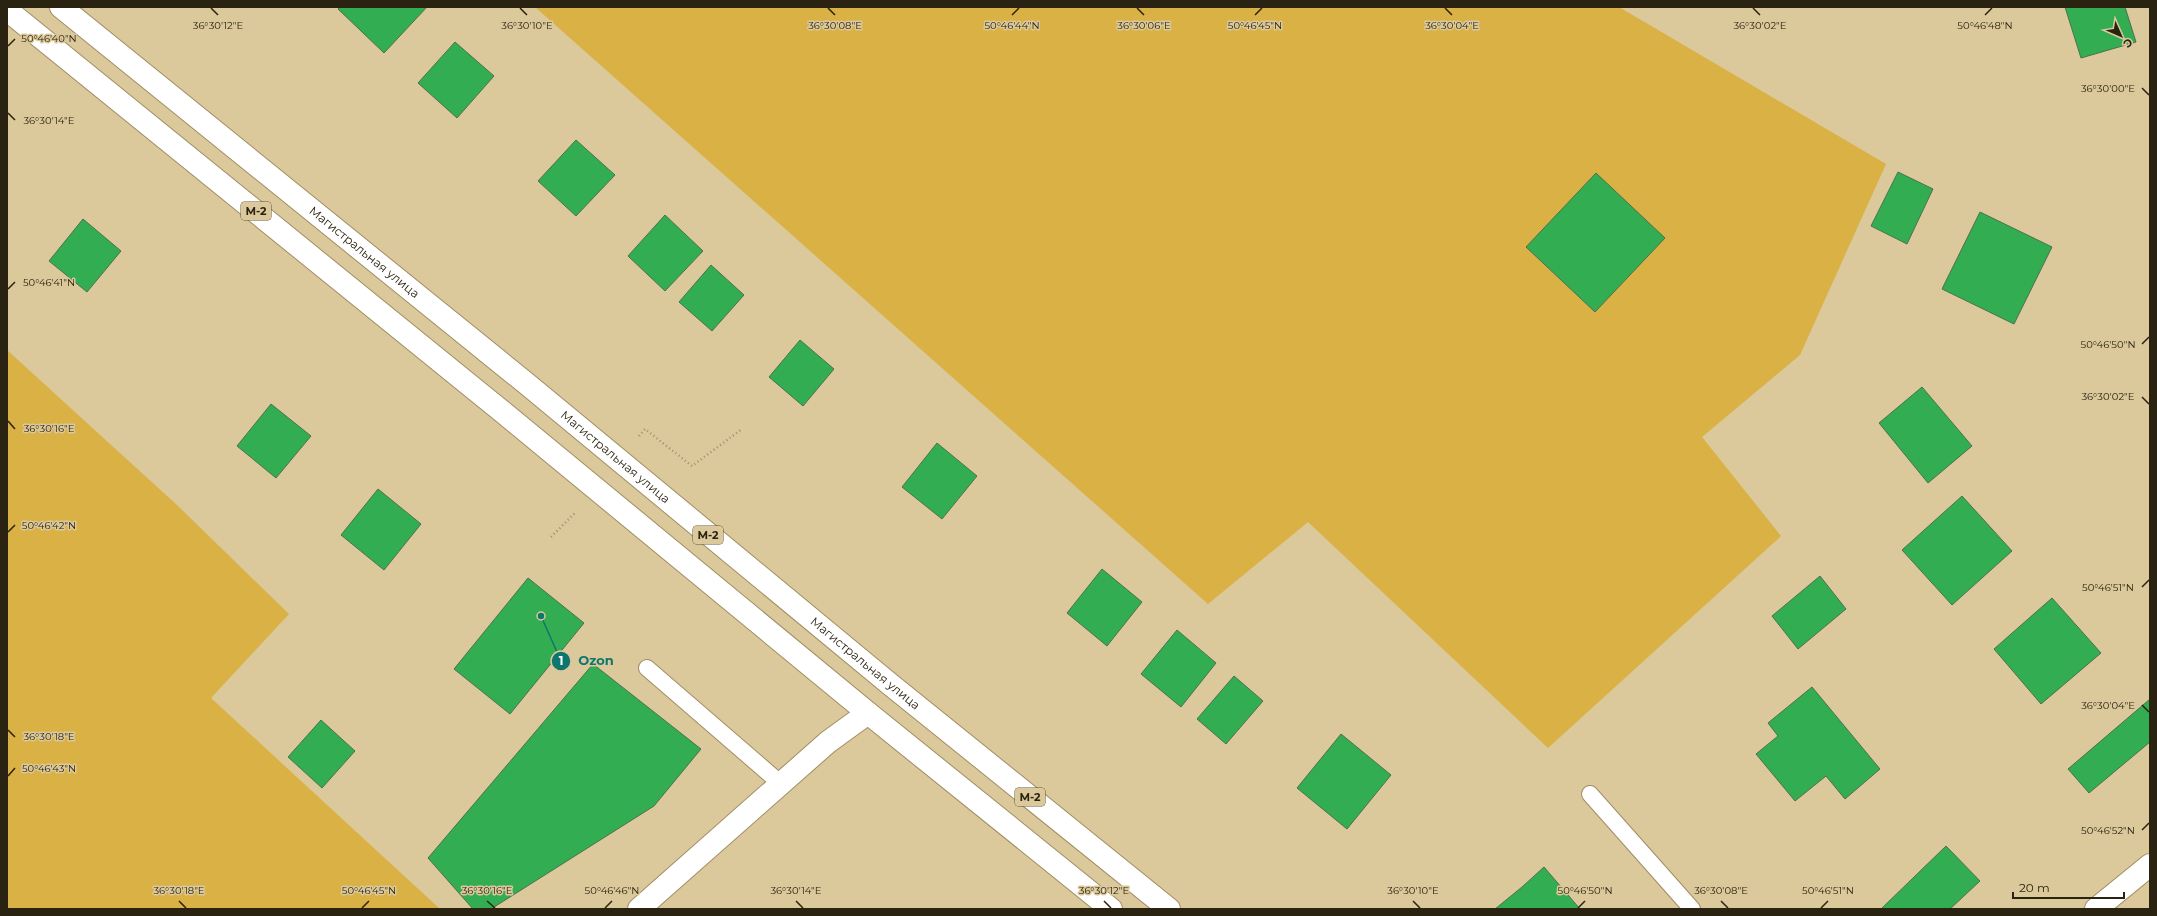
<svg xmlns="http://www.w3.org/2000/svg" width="2157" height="916" font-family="Montserrat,sans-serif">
	<rect width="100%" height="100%" fill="#dbc89b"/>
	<g fill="#dab144">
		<path d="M535,7H1619L1886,164L1800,355L1702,437L1781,536L1548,748L1308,522L1208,604Z"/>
		<path d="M7,350L178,506L289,614L211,698L440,909H7Z"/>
	</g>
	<g fill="#33ad51" stroke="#4d7051">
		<path d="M340,7H427L384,53L338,9Z"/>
		<path d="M2065,7H2125L2136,42L2081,58Z"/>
		<path d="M455,42L494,76L457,118L418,83Z"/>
		<path d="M576,140L615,175L576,216L538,181Z"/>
		<path d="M1898,172L1933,189L1907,244L1871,226Z"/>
		<path d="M1596,173L1665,238L1595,312L1526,247Z"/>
		<path d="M1980,212L2052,247L2014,324L1942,289Z"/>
		<path d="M665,215L703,251L665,291L628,256Z"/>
		<path d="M83,219L121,251L87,292L49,261Z"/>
		<path d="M711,265L744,295L712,331L679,302Z"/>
		<path d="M800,340L834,369L803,406L769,377Z"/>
		<path d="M1922,387L1972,446L1928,483L1879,423Z"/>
		<path d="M271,404L311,436L276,478L237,446Z"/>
		<path d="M937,443L977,476L942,519L902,487Z"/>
		<path d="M378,489L421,524L384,570L341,535Z"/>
		<path d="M1962,496L2012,551L1952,605L1902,550Z"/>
		<path d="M1102,569L1142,602L1107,646L1067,613Z"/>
		<path d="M1820,576L1846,609L1798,649L1772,616Z"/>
		<path d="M528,578L584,623L510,714L454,669Z"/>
		<path d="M2052,598L2101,653L2041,704L1994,649Z"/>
		<path d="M1177,630L1216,663L1181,707L1141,674Z"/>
		<path d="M593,664L701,749L654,806L491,909H473L428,858Z"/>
		<path d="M1234,676L1263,701L1226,744L1197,719Z"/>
		<path d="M1812,687L1880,769L1845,799L1826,776L1795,801L1756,754L1778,736L1768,723Z"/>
		<path d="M2150,699V742L2089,793L2068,769Z"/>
		<path d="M321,720L355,751L322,788L288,757Z"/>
		<path d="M1341,734L1391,775L1347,829L1297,788Z"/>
		<path d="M1946,846L1980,881L1950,909H1881Z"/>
		<path d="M1544,867L1580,909H1495L1522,887Z"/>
	</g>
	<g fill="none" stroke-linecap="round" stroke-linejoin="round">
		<g stroke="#a08e63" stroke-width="18">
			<g id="service">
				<path d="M647,668L780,783"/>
				<path d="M1590,794L1692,909"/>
			</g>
		</g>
		<g stroke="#a08e63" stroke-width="24">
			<g id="minor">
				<path d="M639,909L828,742L868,713"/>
				<path d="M2096,909L2150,865"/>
			</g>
		</g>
		<g stroke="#a08e63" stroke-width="24">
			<g id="trunk">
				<path id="s1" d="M61,7L527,384L891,685L1169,909"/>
				<path d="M7,10L504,413L868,713L1111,909"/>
			</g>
		</g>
		<g stroke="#9f8f6c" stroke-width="2.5" stroke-dasharray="1 3" stroke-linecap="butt">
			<path d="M639,436L645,429L692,466L742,429"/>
			<path d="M551,537L576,512"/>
		</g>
		<use href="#service" stroke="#fff" stroke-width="16"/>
		<use href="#minor" stroke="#fff" stroke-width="22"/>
		<use href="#trunk" stroke="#fff" stroke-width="22"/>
	</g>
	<path fill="none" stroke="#2b2312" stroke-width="1.5" d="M211,8L218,15M520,8L527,15M828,8L835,15M1137,8L1144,15M1445,8L1452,15M1753,8L1760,15M1012,15L1019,8M1255,15L1262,8M1985,15L1992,8M8,46L15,39M2142,88L2149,95M8,113L15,120M8,289L15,282M2142,344L2149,337M2142,397L2149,404M8,421L15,429M8,532L15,525M2142,587L2149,580M2142,705L2149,712M8,730L15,737M8,776L15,768M2142,830L2149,823M179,901L186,908M487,901L495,908M796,901L803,908M1104,901L1111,908M1413,901L1420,908M1721,901L1728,908M362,908L369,901M605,908L612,901M1578,908L1585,901M1821,908L1828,901"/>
	<g text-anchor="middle" stroke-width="3" stroke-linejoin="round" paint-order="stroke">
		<g fill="#dbc89b" stroke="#60543b" stroke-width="1">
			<rect x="241" y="202" width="30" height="18" rx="3"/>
			<rect x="693" y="526" width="30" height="18" rx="3"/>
			<rect x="1015" y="788" width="30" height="18" rx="3"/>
		</g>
		<g font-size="11" font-weight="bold" fill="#2b2312">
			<text x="256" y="215">М-2</text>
			<text x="708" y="539">М-2</text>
			<text x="1030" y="801">М-2</text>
		</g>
		<g font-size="12" fill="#2b2312" stroke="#dbc89b">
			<text dy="4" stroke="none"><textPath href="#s1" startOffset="390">Магистральная улица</textPath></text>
			<text dy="4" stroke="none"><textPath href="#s1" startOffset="714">Магистральная улица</textPath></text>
			<text dy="4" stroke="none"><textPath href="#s1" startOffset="1038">Магистральная улица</textPath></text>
		</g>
	</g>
	<g font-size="10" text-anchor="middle" fill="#2b2312" stroke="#dbc89b" stroke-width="3" stroke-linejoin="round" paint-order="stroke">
		<text x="218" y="29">36°30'12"E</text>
		<text x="527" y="29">36°30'10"E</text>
		<text x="835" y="29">36°30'08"E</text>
		<text x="1012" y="29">50°46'44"N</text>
		<text x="1144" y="29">36°30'06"E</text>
		<text x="1255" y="29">50°46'45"N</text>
		<text x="1452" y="29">36°30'04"E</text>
		<text x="1760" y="29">36°30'02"E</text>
		<text x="1985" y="29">50°46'48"N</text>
		<text x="49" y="42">50°46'40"N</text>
		<text x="2108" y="92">36°30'00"E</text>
		<text x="49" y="124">36°30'14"E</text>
		<text x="49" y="286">50°46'41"N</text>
		<text x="2108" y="348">50°46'50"N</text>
		<text x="2108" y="400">36°30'02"E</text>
		<text x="49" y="432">36°30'16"E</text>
		<text x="49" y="529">50°46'42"N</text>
		<text x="2108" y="591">50°46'51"N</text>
		<text x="2108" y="709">36°30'04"E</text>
		<text x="49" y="740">36°30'18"E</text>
		<text x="49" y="772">50°46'43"N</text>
		<text x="2108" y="834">50°46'52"N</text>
		<text x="369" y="894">50°46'45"N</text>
		<text x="612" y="894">50°46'46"N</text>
		<text x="1585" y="894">50°46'50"N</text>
		<text x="1828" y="894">50°46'51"N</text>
		<text x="179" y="894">36°30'18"E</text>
		<text x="487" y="894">36°30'16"E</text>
		<text x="796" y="894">36°30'14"E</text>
		<text x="1104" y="894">36°30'12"E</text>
		<text x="1413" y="894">36°30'10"E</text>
		<text x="1721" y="894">36°30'08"E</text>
	</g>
	<path fill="none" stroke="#0f766e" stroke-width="1.5" d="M541 616L561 661"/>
	<g fill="#0f766e" stroke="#dbc89b" stroke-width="1.5">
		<circle cx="541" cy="616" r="4"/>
		<circle cx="561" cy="661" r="10"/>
	</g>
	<g font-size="12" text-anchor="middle" font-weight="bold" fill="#fff">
		<text x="561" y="665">1</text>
	</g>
	<g font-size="13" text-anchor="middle" font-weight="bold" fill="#0f766e" stroke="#dbc89b" stroke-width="3" stroke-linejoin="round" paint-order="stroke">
		<text x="596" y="665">Ozon</text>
	</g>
	<rect width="2157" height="916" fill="none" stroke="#2b2312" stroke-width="16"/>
	<g transform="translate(2121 36) rotate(135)" stroke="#dbc89b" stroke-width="3" paint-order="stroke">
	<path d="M0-3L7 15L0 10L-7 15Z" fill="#2b2312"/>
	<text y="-6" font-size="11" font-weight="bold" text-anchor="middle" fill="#2b2312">С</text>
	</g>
	<path d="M2013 892v6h111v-6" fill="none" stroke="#2b2312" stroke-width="2"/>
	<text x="2019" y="892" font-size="12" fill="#2b2312" stroke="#dbc89b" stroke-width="3" paint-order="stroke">20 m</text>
</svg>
